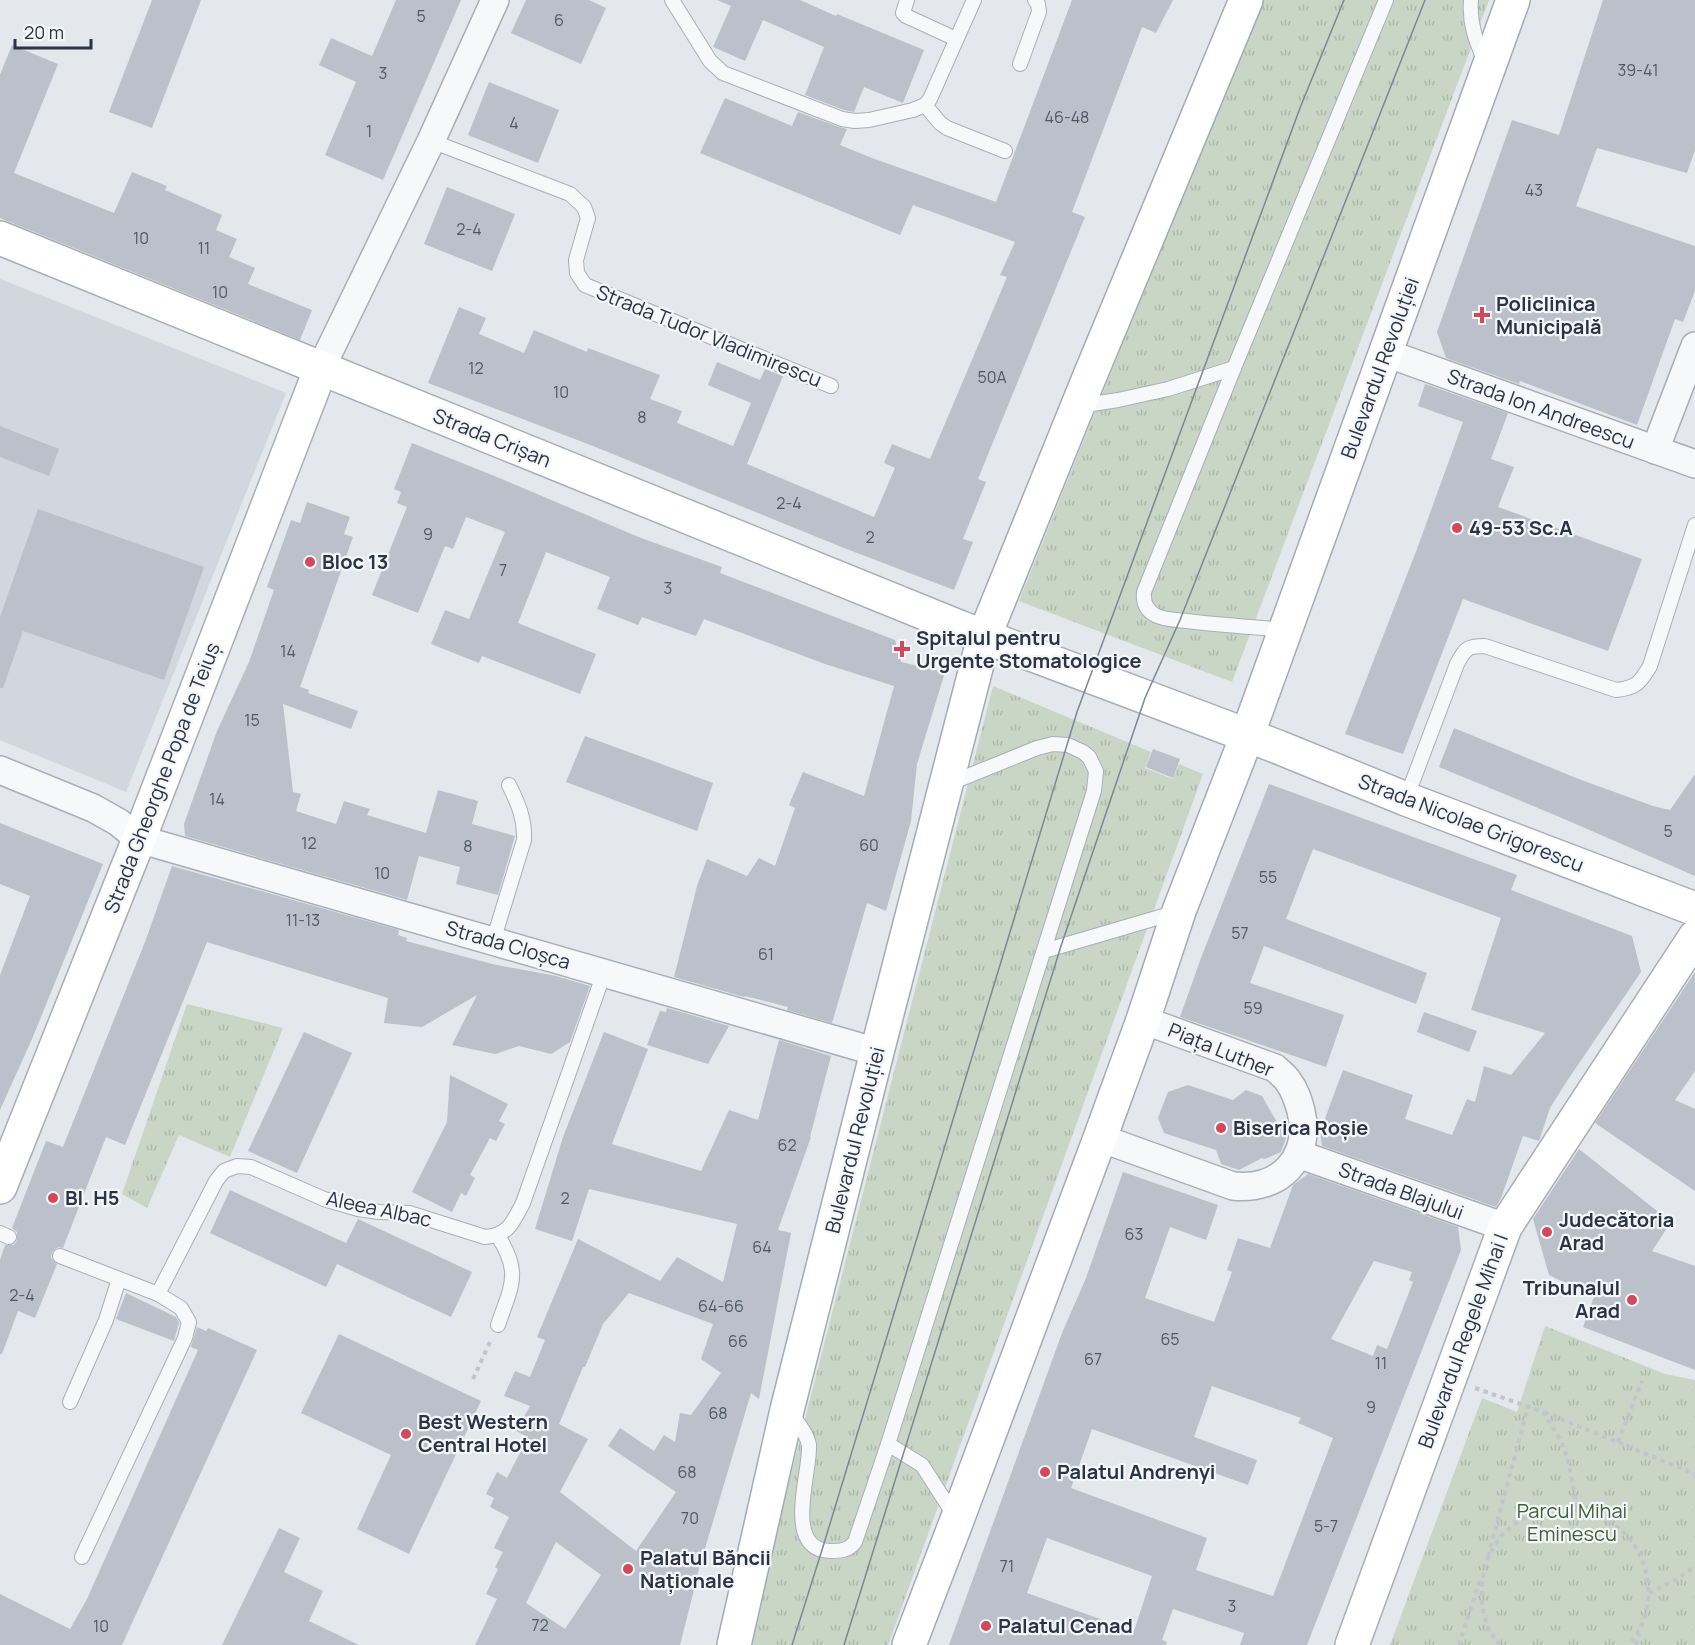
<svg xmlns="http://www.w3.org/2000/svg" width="1695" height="1645" font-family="Manrope,sans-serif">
	<defs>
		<pattern id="park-tufts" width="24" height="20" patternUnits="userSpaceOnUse" patternTransform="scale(1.5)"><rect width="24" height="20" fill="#c9d6c5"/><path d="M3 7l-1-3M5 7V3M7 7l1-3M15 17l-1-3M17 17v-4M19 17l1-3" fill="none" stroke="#adb8ab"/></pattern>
	</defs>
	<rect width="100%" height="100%" fill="#e4e7ec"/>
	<path fill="#d2d6de" d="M0,279L286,393L126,792L0,740Z"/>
	<g fill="url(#park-tufts)">
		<path d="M1261,0H1489L1232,682L1019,601Z"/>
		<path d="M993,686L1151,752L1145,768L1173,779L1179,764L1203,774L888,1645H747Z"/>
		<path d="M187,1004L283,1028L230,1157L179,1135L147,1208L122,1194Z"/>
		<path d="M1545,1326L1665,1374L1695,1380V1645H1390L1482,1398L1517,1412Z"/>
	</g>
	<g fill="#bbc0ca" fill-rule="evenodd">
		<path d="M152,0H201L152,128L109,112Z"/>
		<path d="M396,0H461L383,180L325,155L356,82L319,65L331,38L372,56Z"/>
		<path d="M526,0H589L606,8L581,64L511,33Z"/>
		<path d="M717,0H800L836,16L837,14L924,50L903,103L864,87L854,112L844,110L805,95L824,47L763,20L745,61L713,47L731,6Z"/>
		<path d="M1072,0H1173L1156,33L1142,27L1072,212L1085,217L978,479L986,482L963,539L973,542L954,590L844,548L593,446L428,383L459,307L486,318L479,334L524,353L534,330L587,352L588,348L660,375L650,399L682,411L677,423L733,446L751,403L708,385L717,362L760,380L765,369L783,376L747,464L874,517L895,468L884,463L892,444L930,459L1007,277L1000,275L1015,242L913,205L900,235L700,153L725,98L792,126L798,112L839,127L847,129L840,145L872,158L996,202Z"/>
		<path d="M1603,0H1695V150L1687,173L1597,148L1576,206L1695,246V291L1683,322L1675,319L1637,425L1520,381L1519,384L1446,358L1437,332L1512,120L1559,135Z"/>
		<path d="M12,45L58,64L14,173L114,213L132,172L167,186L165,190L222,215L216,230L237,239L229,257L255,268L248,284L312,310L300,340L0,218V75Z"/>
		<path d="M489,82L559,110L538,163L468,135Z"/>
		<path d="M447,187L515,214L492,271L424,244Z"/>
		<path d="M1425,384L1508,413L1491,459L1514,467L1498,507L1642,559L1608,651L1463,599L1403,754L1345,734L1417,549L1463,422L1418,406Z"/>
		<path d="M0,426L59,449L49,476L0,457Z"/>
		<path d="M412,443L497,477L641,538L722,567L720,573L895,640L901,662L945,672L917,764L911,821L886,911L867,903L832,1023L787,1010L788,1007L745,996L744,997L674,977L697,886L707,859L747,876L759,858L775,866L795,808L789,805L803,772L864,796L894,686L825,664L704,619L696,636L642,617L638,625L597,609L610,577L546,552L518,623L596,654L580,694L482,656L479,663L431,644L445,610L469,619L505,532L466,517L453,549L445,546L418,613L372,595L407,507L397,503L401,492L394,489Z"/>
		<path d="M307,502L350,517L344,534L353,537L300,687L309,690L308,693L358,711L351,729L283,704L293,792L301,794L296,811L336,824L344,801L370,809L367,815L426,833L438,790L478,801L472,824L515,836L498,895L456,884L460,867L419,856L407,900L185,836L184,824L217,731L249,662L274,590L267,587L291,520L300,523Z"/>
		<path d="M38,509L204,567L164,680L23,631L3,688H0V617Z"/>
		<path d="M1454,728L1576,778L1653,806L1670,810L1695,774V876L1562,818L1439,767Z"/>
		<path d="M585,736L713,783L697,831L566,782Z"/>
		<path d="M1153,749L1180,759L1173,778L1146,767Z"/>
		<path d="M1269,784L1517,875L1511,890L1632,936L1641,972L1567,1081L1550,1108L1539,1141L1523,1136L1501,1198L1496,1207L1322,1146L1320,1132L1343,1070L1413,1095L1405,1119L1452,1135L1467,1099L1475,1102L1484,1066L1511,1075L1545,1033L1471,1010L1501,918L1313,849L1286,919L1427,973L1416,1004L1264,946L1250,983L1344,1015L1326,1067L1180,1017L1201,958Z"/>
		<path d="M0,823L103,864L32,1039L0,1110V975L30,896L0,884Z"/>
		<path d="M172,866L399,930L398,935L407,938L406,941L492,964L556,976L590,986L570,1042L551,1054L519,1046L495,1054L452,1045L477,995L422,1027L384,1023L388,998L207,942L125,1145L106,1137L63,1248L58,1247L52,1252L51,1258L57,1264L35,1318L18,1311L2,1354H0V1260L5,1245H14L17,1240V1232L12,1228L46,1141L63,1147L145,942Z"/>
		<path d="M1695,972V1071L1675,1100L1695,1109V1191L1595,1123Z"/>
		<path d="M667,1008L729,1026L708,1064L647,1045L660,1011L666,1012Z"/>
		<path d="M1424,1012L1477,1031L1469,1052L1417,1032Z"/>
		<path d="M304,1032L352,1053L297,1173L248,1151Z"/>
		<path d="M604,1032L648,1049L612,1144L701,1171L729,1110L758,1120L779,1040L831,1056L810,1137H811L778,1230L791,1233L759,1399L751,1393L693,1589L694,1590L680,1645H475L497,1599L486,1594L498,1569L495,1567L503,1552L494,1548L509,1517L490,1507L494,1498L486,1494L497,1472L507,1478L528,1437L516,1431L530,1406L504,1396L515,1371L530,1377L545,1340L537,1337L578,1239L660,1281L677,1257L723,1282L737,1224L589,1189L572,1241L535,1229L563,1137ZM629,1293L713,1324L701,1359L721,1373L691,1415L680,1413L675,1442L664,1435L654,1451L620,1428L608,1446L676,1492L636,1551L560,1492L588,1439L559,1424L583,1367H585L603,1324ZM556,1542L601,1575L565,1629L526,1603Z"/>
		<path d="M450,1075L508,1104L499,1121L505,1124L496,1141L490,1138L470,1175L475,1178L466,1196L461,1193L452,1212L412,1192L447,1122Z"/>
		<path d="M1188,1085L1233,1100L1246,1090L1262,1096L1286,1138L1281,1152L1265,1159L1262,1158L1239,1170L1221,1164L1216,1150L1164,1133L1158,1118L1168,1092Z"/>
		<path d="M1579,1149L1671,1222L1652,1251L1695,1266V1370L1583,1327L1594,1297L1549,1275L1533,1219Z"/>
		<path d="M1123,1172L1218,1205L1206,1240L1170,1227L1145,1298L1214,1322L1232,1272L1227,1270L1238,1238L1270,1248L1293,1185L1308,1174L1458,1227L1461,1250L1307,1645H1240L1244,1633L1173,1609L1162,1640L1167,1642L1166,1645H949L1062,1333L1086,1278ZM1374,1261L1412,1272L1409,1280L1413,1282L1387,1349L1377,1345L1373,1356L1331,1339ZM1212,1386L1301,1418L1298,1423L1333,1438L1273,1596L1196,1570L1207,1538L1071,1488L1092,1429L1248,1485L1257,1460L1194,1437ZM1047,1538L1152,1576L1134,1631L1027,1593Z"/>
		<path d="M230,1190L346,1243L358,1219L472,1272L451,1317L337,1264L326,1287L210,1233Z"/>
		<path d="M126,1293L176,1317L179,1323L174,1341L116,1319Z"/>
		<path d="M197,1327L206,1331L208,1328L257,1350L122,1645H0V1594L70,1629L87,1599L198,1350L191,1347Z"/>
		<path d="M339,1334L481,1401L409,1554L357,1529L391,1455L301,1413Z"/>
		<path d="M279,1528L300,1538L284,1572L323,1591L309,1621L359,1645H222Z"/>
	</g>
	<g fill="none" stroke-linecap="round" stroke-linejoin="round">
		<g stroke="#a9aeb7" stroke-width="16">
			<g id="lane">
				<path d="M672,0L710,61L723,73L842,119L855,121L869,120L913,110L925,105L930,99L974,0"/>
				<path d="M907,0L903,13L906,16L956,39"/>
				<path d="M1471,0C1469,23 1476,41 1485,62"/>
				<path d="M1020,64L1039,12L1038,4L1035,0"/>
				<path d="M925,105L940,123L947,128L1005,151"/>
				<path d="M431,141L570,194L584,207L588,218L576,260L577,273L585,285L831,386"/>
				<path d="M1079,406L1118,400L1168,389L1234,368"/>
				<path d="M1285,630C1252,627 1220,625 1187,621C1178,620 1164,620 1155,615C1146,610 1143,602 1144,592L1234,368L1386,0"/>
				<path d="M1406,799L1457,664C1465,648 1468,646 1485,646L1616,690C1636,688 1640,683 1650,666L1695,525"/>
				<path d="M493,941L524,840C525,819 518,803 509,785"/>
				<path d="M1044,951L1177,912"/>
				<path d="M0,1233L9,1237"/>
				<path d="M498,1236C522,1274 511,1286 498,1325"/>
				<path d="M60,1256L158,1294L181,1308L189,1322L185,1338L82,1557"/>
				<path d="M158,1294L216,1181L224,1171L237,1166L251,1167L324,1199L358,1209L379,1212L409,1213L485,1237C508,1236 513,1222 523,1203L604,973"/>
				<path d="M70,1402L106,1320L119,1279"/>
				<path d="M790,1413C797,1422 807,1433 809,1445C811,1472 782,1549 830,1551C840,1551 848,1551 855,1542L888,1444L1094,791L1096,771L1089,757L1083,752L1068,745L1053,744L1037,748L948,784"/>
				<path d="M888,1444L922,1465L956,1518"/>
			</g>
		</g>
		<g stroke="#a9aeb7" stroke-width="30">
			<g id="street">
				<path d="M1386,353L1695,464"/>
				<path d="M321,368L431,141L495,0"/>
				<path d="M1655,450L1695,346"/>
				<path d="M0,770L93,808L118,822L139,839L877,1052"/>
				<path d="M1100,1138L1233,1186C1280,1191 1312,1158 1301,1111C1298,1100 1295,1090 1288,1081C1285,1076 1279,1072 1275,1068L1143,1020"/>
				<path d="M1298,1154L1505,1227"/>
			</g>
		</g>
		<g stroke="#a9aeb7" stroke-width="36">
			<g id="secondary">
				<path d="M0,238L959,627L1278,747L1406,799L1695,909"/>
				<path d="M0,1187L139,839L321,368"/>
				<path d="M1352,1645L1505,1227L1695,937"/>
			</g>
		</g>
		<g stroke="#a3abb8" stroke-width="36">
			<g id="primary">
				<path d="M734,1645L787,1410L877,1052L984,637L1089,378L1246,0"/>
				<path d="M909,1645L957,1520L1100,1138L1143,1020L1179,911L1247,736L1513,0"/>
			</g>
		</g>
		<g stroke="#c2c5cb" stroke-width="4" stroke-dasharray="4.5 4.5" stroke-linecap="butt">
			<path d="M473,1379L490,1342"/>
			<path d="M1475,1388L1543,1412L1560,1439L1568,1459L1577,1509"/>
			<path d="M1544,1412L1695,1474"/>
			<path d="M1618,1442L1642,1381"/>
			<path d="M1488,1556L1528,1407"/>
			<path d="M1649,1593L1679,1578L1695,1566"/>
			<path d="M1459,1645L1480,1580"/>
			<path d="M1500,1645C1483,1627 1479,1600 1483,1577C1499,1481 1640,1489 1648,1586C1650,1607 1643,1629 1629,1645"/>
			<path d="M1636,1645L1639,1634"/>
		</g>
		<use href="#lane" stroke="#f7f8fa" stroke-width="14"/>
		<use href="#street" stroke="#f7f8fa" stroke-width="27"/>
		<use href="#secondary" stroke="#fff" stroke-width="33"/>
		<use href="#primary" stroke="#fff" stroke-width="33"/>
		<g stroke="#7d8696" stroke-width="1.5">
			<path d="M792,1645L822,1550L1077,712L1300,108L1344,0"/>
			<path d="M844,1645L1061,946L1145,698L1180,620L1425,0"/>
		</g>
	</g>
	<g fill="#d1495b" stroke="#f4f6f9" stroke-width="2">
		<path d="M1479 306h6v6h6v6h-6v6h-6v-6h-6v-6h6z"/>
		<circle cx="1457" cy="528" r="6"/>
		<circle cx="310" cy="562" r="6"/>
		<path d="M899 640h6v6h6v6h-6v6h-6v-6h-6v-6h6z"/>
		<circle cx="1221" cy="1128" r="6"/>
		<circle cx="53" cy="1198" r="6"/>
		<circle cx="1547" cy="1232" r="6"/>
		<circle cx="1632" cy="1300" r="6"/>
		<circle cx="406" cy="1434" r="6"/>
		<circle cx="1045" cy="1472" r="6"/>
		<circle cx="628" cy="1569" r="6"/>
		<circle cx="986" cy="1626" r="6"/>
	</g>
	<g text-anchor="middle" stroke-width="4.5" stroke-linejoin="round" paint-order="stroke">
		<g font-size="16" fill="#4f5766">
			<text x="421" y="22">5</text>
			<text x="559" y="26">6</text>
			<text x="1638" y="76">39-41</text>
			<text x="383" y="79">3</text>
			<text x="1067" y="123">46-48</text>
			<text x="514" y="129">4</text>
			<text x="369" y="137">1</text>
			<text x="1534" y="196">43</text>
			<text x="469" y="235">2-4</text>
			<text x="141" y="244">10</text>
			<text x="204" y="254">11</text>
			<text x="220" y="298">10</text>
			<text x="476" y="374">12</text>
			<text x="992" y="383">50A</text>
			<text x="561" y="398">10</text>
			<text x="642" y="423">8</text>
			<text x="789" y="509">2-4</text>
			<text x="428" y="540">9</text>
			<text x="870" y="543">2</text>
			<text x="503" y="576">7</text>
			<text x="668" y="594">3</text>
			<text x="288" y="657">14</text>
			<text x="252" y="726">15</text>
			<text x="217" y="805">14</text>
			<text x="1668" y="837">5</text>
			<text x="309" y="849">12</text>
			<text x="869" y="851">60</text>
			<text x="468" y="852">8</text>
			<text x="382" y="879">10</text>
			<text x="1268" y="883">55</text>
			<text x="303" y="926">11-13</text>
			<text x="1240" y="939">57</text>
			<text x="766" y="960">61</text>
			<text x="1253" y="1014">59</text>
			<text x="787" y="1151">62</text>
			<text x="565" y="1204">2</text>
			<text x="1134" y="1240">63</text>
			<text x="762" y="1253">64</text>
			<text x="22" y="1301">2-4</text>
			<text x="721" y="1312">64-66</text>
			<text x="1170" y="1345">65</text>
			<text x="738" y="1347">66</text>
			<text x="1093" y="1365">67</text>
			<text x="1381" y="1369">11</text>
			<text x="1371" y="1413">9</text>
			<text x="718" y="1419">68</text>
			<text x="687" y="1478">68</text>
			<text x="690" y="1524">70</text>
			<text x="1326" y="1532">5-7</text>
			<text x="1007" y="1572">71</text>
			<text x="1232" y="1612">3</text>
			<text x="540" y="1631">72</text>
			<text x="101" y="1632">10</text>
		</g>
		<g font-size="20" font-weight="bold" fill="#2b3445" stroke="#f4f6f9" text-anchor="start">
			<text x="1496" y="311">Policlinica<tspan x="1496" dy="23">Municipală</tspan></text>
			<text x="1469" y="535">49-53 Sc.A</text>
			<text x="322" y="569">Bloc 13</text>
			<text x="916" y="645">Spitalul pentru<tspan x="916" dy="23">Urgente Stomatologice</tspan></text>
			<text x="1233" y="1135">Biserica Roșie</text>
			<text x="65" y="1205">Bl. H5</text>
			<text x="1559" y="1227">Judecătoria<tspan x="1559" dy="23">Arad</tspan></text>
			<text x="1620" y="1295" text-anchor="end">Tribunalul<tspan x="1620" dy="23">Arad</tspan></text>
			<text x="418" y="1429">Best Western<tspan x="418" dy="23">Central Hotel</tspan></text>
			<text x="1057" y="1479">Palatul Andrenyi</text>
			<text x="640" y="1565">Palatul Băncii<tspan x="640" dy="23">Naționale</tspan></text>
			<text x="998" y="1633">Palatul Cenad</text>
		</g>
		<g font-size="20" fill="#2b3445" stroke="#f4f6f9">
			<text transform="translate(709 336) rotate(22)" y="7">Strada Tudor Vladimirescu</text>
			<text transform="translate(1380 368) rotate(-70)" y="7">Bulevardul Revoluției</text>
			<text transform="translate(1541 409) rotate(20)" y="7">Strada Ion Andreescu</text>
			<text transform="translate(492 438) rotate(22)" y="7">Strada Crișan</text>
			<text transform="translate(162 778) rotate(-69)" y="7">Strada Gheorghe Popa de Teiuș</text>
			<text transform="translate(1471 823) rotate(21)" y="7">Strada Nicolae Grigorescu</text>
			<text transform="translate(508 945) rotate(16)" y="7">Strada Cloșca</text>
			<text transform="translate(1221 1050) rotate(22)" y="7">Piața Luther</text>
			<text transform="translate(855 1140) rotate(-76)" y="7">Bulevardul Revoluției</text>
			<text transform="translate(1401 1191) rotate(20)" y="7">Strada Blajului</text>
			<text transform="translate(379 1209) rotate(12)" y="7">Aleea Albac</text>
			<text transform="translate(1463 1341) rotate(-70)" y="7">Bulevardul Regele Mihai I</text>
		</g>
		<g font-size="20" fill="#3f6138" stroke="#f4f6f9">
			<text x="1572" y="1518">Parcul Mihai<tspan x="1572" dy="23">Eminescu</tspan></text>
		</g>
	</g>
	<path d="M15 39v9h76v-9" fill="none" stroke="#2b3445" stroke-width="3"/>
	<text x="24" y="39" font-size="18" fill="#2b3445" stroke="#f4f6f9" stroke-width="4.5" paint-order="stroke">20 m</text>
</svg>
